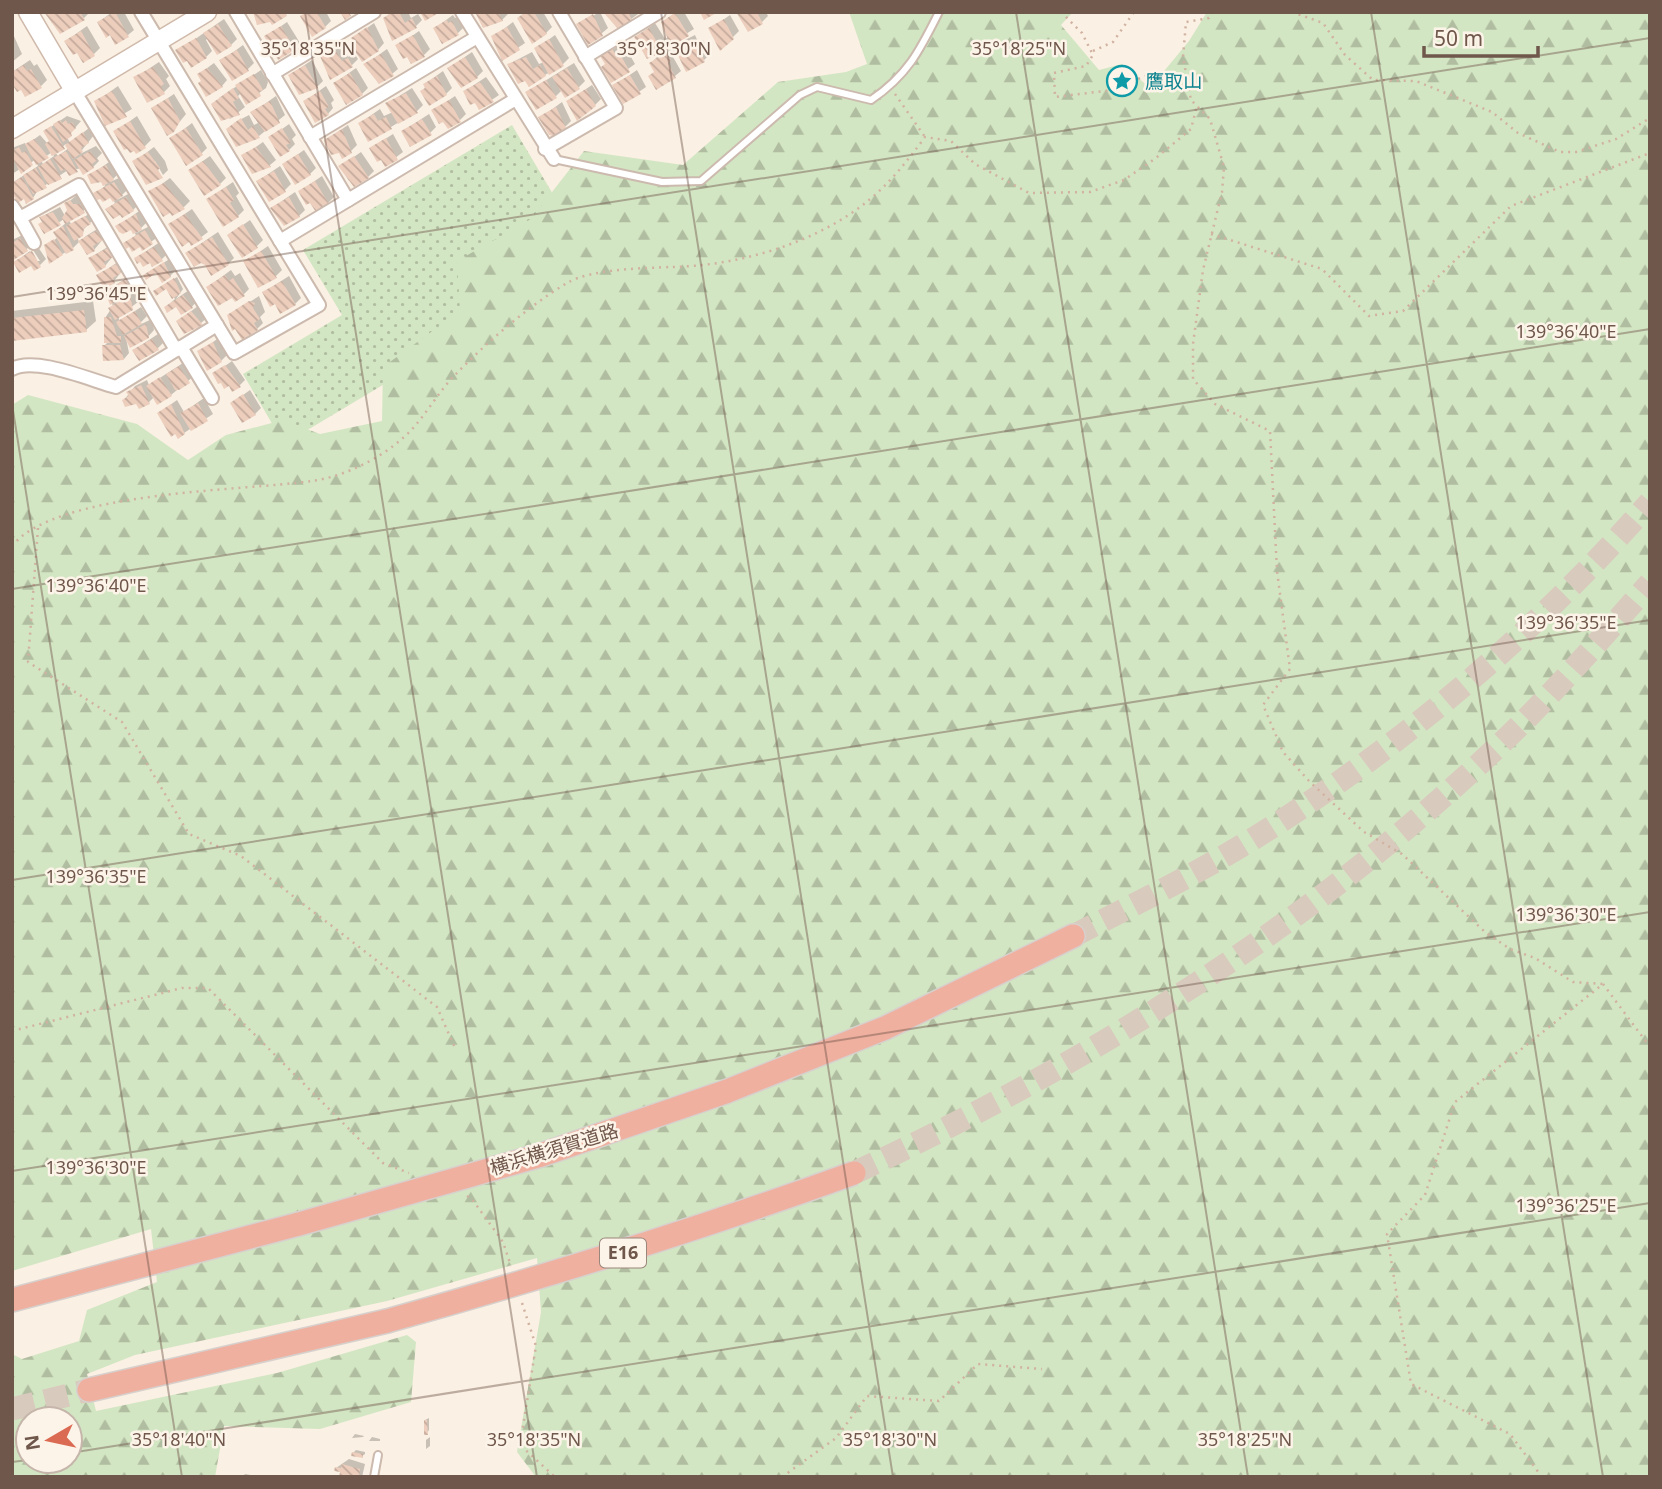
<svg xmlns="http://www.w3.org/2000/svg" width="1662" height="1489" font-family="'Noto Sans','Noto Sans JP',sans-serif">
	<defs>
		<pattern id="green-dots" width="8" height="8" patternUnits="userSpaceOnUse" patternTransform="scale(1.75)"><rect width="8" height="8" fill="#d3e6c3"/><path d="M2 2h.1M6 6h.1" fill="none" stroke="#b0bda0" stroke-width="1.8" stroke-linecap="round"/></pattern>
		<pattern id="forest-firs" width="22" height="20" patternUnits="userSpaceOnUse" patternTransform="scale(1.75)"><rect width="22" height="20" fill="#d3e6c3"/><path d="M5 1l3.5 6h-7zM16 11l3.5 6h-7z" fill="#b0bda0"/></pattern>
		<pattern id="building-back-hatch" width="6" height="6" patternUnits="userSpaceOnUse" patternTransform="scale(1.75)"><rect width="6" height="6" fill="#edcebd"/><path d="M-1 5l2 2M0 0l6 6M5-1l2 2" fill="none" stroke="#c4aa9c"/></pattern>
	</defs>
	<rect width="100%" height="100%" fill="#faf0e3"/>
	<path fill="url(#green-dots)" d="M512,125L592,260L284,444L243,374L342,315L303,250Z"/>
	<path fill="url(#forest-firs)" fill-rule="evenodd" d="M849,12H1073L1061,25L1099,70L1122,64L1150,88L1189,41L1207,12H1650V1477H536L517,1452L541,1312L537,1258L387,1301L135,1355L87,1374L96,1411L277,1373L407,1335L416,1342L411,1402L320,1429L224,1426L215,1477H12V1354L22,1359L79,1341L87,1310L157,1282L151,1229L12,1271V405L28,395L137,424L188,460L226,435L283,420L320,434L382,421L383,367L460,311L457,261L531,219L584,151L683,165L778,82L846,72L867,64ZM28,1419H70V1461H28Z"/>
	<g fill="#0003" fill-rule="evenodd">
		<path d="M46,12H90L84,18L52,23Z"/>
		<path d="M112,12H124L134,30L128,35L111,33L99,22Z"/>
		<path d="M306,12H326L331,21L325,27L302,17Z"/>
		<path d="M391,12H408L411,18L418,14L422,20L416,26L385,18Z"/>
		<path d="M477,12H507L508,14L502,20Z"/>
		<path d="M525,12H543L552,27L546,33L519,18Z"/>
		<path d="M600,12L608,28L601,34L578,24Z"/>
		<path d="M606,12H637L638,14L619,28Z"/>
		<path d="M676,12H684L694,29L648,57L636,37L655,23L665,39L669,37L663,22Z"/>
		<path d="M738,12H766L768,16L762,22Z"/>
		<path d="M453,15L455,18L458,17L464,27L458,33L435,28Z"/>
		<path d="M730,15L739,31L733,37L710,29Z"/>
		<path d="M224,19L237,39L231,45L208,38L206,40L212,51L206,57L178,51Z"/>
		<path d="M287,22L300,43L294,49L267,36Z"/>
		<path d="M513,22L525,43L503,58L493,37Z"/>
		<path d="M374,23L384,43L378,50L356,43L353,38Z"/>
		<path d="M87,26L100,48L94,54L78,51L66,41Z"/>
		<path d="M419,31L430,49L424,55L398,46Z"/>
		<path d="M13,34L22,54L12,62V35Z"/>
		<path d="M555,35L569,58L563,64L545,75L509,64L532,52L539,64L544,62L537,48Z"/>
		<path d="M695,35L698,42L703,40L710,54L704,60L686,70L678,52L673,57L681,71L675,76L656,71L651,63L657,57L673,48L676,53L685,40Z"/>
		<path d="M341,43L348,57L354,53L358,59L352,65L322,56Z"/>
		<path d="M243,45L254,63L248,69L221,61Z"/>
		<path d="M619,45L623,52L627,50L635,64L611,81L603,56Z"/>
		<path d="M387,49L398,69L392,74L372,75L366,64Z"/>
		<path d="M472,52L483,71L477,77L449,68Z"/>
		<path d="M30,60L34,66L37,64L47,80L41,86L22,88L12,81V72Z"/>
		<path d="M312,60L323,81L318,86L300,92L290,75Z"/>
		<path d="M159,62L169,76L166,79L170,86L164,92L135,78Z"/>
		<path d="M214,63L227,80L222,86L203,81L199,74Z"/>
		<path d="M574,63L585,81L579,87L562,90L556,96L527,92Z"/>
		<path d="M356,68L368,88L362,94L335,83Z"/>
		<path d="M261,70L268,82L266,88L247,102L241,93L238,96L245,107L230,119L219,98Z"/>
		<path d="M637,70L646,87L624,102L615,85Z"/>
		<path d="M443,71L452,88L446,94L425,84Z"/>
		<path d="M486,77L499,95L480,108L465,91Z"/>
		<path d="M592,85L601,99L595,105L568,101Z"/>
		<path d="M118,86L132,109L106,124L96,102Z"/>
		<path d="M326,86L334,100L331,103L333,108L328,114L305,101Z"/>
		<path d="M412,88L423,105L417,111L391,127L360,123L380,109L384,116L393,112L388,103Z"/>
		<path d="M174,94L186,114L173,130L153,108Z"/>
		<path d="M276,96L285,115L259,136L234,123L249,115L254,125L258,123L252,113Z"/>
		<path d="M455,96L466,114L460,120L433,111Z"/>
		<path d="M562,102L571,121L565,127L540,118Z"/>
		<path d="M429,114L436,127L430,133L403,131Z"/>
		<path d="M67,116L81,121L67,137L70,143L89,128L94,135L78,155L96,146L102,153L97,158L99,161L93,167L68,170L38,190L33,198L12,183L38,166L35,160L12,174V148L25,143L26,145L40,135L48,144L51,141L45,131ZM66,144L69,148L58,156L55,152ZM52,152L54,156L43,164L41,160Z"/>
		<path d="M137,116L151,140L145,146L135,148L115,132Z"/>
		<path d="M192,123L207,148L201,154L171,139Z"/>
		<path d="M289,124L296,135L292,139L295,144L289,150L270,138Z"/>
		<path d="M348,125L357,145L351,151L326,140Z"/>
		<path d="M393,134L403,152L386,165L371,148Z"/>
		<path d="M263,142L276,160L270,165L253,172L243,156Z"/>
		<path d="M154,147L165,161L168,170L163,175L155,161L134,162Z"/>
		<path d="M304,150L316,168L310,174L284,164Z"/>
		<path d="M361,152L374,171L368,177L349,181L341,166Z"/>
		<path d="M210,156L226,178L220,184L190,170Z"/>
		<path d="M112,160L119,173L110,182L121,177L128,189L117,200L132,192L139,204L133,210L108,209L115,203L111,195L96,193L105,186L102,180L89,176Z"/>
		<path d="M280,166L291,184L285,190L258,181Z"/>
		<path d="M322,176L334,197L328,203L300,191Z"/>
		<path d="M170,178L190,201L184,207L163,215L151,192Z"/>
		<path d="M233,182L239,193L236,196L244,210L238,216L208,199Z"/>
		<path d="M295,192L305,210L299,216L272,208Z"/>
		<path d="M77,195L79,199H86L90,206L69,220L71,224L93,212L96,217L77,236L79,242L86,236L102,226L108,233L94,250L80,241L73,248L50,261L52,242L58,237L55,232L66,223L64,219L45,232L41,217L60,207L65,216L69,210L66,204Z"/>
		<path d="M142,209L147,222L136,233L152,225L158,237L142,248L140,245L125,244L136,235L131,228L118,226Z"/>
		<path d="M192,209L208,232L192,244L170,224Z"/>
		<path d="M250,220L263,240L257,246L229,235Z"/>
		<path d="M218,232L234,258L228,264H206L187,253Z"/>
		<path d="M27,233L28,248L12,258V240Z"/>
		<path d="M160,242L168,253L160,261L136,258Z"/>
		<path d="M114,243L118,250L105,266L90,258Z"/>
		<path d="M268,246L282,270L276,276L245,262Z"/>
		<path d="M38,247L46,259L40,265L15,262L30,251L36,261H40L33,250Z"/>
		<path d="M171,258L176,270L170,276L157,271L145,275Z"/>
		<path d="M122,259L126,266L114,281L99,275Z"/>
		<path d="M231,270L235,276L240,273L249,289L243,295H233L208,287Z"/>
		<path d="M132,274L136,280L128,287L131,294L136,291L138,302L118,317L120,321L141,307L147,316L137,326L152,319L154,330L146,339L126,338L129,353L124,359L104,346L109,341L105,318L113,306L107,291Z"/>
		<path d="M289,276L301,298L295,304L275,302L264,292Z"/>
		<path d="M177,277L183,289L176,299L189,290L197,301L190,309L177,305L166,307L175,299L167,287L158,289Z"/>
		<path d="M259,296L265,312L260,317L263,323L257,329L229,315Z"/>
		<path d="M93,301L96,321L86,330L12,339V311Z"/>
		<path d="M198,306L207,318L201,323L178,321Z"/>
		<path d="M158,334L163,343L157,349L134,350Z"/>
		<path d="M220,337L227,355L221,361L199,352Z"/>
		<path d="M186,361L194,376L171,395L154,397L149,402L124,400L135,386L147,380L149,385Z"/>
		<path d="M232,361L245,380L239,386L215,373Z"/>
		<path d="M250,390L261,408L255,414L232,403Z"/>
		<path d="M204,398L213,414L184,433L159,413L177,400L184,412Z"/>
		<path d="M429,1418V1430L427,1433L425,1420Z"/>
		<path d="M355,1434L364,1436L363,1437L352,1438Z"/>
		<path d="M372,1437L380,1439V1441H369Z"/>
		<path d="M430,1437V1446L426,1449V1440Z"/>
		<path d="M356,1450L365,1452V1454L362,1456L353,1453Z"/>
		<path d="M349,1459L365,1464L362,1477H341L342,1471L336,1468Z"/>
		<path d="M245,1474L261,1477H242Z"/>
	</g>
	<g fill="url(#building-back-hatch)">
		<path d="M44,12H80L85,20L60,34Z"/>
		<path d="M115,12L129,37L115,45L110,35L106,38L97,22Z"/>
		<path d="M253,12H285L287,16L272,25L270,22L257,25Z"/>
		<path d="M307,12H317L326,28L312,37L300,16Z"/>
		<path d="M340,12H349L351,16L345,20Z"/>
		<path d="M393,12H399L405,23L412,18L417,28L392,41L383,18Z"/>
		<path d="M420,12H440L425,21Z"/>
		<path d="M475,12H498L503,21L483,28Z"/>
		<path d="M526,12H534L547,34L532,44L517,18Z"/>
		<path d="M603,12H628L633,22L619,30Z"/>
		<path d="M700,12H718L704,20Z"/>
		<path d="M736,12H757L763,24L748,32Z"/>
		<path d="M675,13L689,36L671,47L661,22Z"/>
		<path d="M593,14L603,36L588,45L576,24Z"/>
		<path d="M724,19L734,39L720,51L708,28Z"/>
		<path d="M447,20L448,23L452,21L459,35L442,44L433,28Z"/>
		<path d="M218,24L232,46L217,55L203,33Z"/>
		<path d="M281,26L295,50L278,60L264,36Z"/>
		<path d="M367,27L379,51L362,62L351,45L354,43L351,38Z"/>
		<path d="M507,27L520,50L502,61L491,36Z"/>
		<path d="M649,28L658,44L664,41L669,49L647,59L634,37Z"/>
		<path d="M81,31L95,56L83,63L77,53L73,55L64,41Z"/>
		<path d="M413,35L425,57L411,64L407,57L403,59L395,45Z"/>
		<path d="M196,38L207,58L191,68L187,61L183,63L175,50Z"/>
		<path d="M549,39L564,66L549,75L534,48Z"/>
		<path d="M688,40L692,47L697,44L705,62L686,72L676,51L679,49L677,46Z"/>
		<path d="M334,48L342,61L348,58L353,67L330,80L320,56Z"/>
		<path d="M612,49L617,56L620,54L630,72L611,83L601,67L605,64L600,56Z"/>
		<path d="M237,50L249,71L232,81L219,60Z"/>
		<path d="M666,53L671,61L668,63L676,78L656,90L648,76L654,72L649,63Z"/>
		<path d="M381,54L394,76L379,84L363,64Z"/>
		<path d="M465,57L478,78L461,88L447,68Z"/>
		<path d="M526,57L533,69L540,65L546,76L529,87L525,81L518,84L507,64Z"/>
		<path d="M24,65L27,71L31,69L42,88L25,97L21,90L17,92L12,84V72Z"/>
		<path d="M305,65L318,88L299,95L288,75Z"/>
		<path d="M153,67L164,84L161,86L165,94L147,103L133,77Z"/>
		<path d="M207,68L223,87L206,97L198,83L201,81L197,74Z"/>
		<path d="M567,68L580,89L565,98L552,77Z"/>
		<path d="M350,73L363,95L346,105L333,83Z"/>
		<path d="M254,74L263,90L259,92L261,96L246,105L235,85Z"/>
		<path d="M630,75L641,94L623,104L612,85Z"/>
		<path d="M437,76L447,95L429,106L420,91L425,88L423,84Z"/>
		<path d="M546,80L557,98L536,110L525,92Z"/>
		<path d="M480,82L494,102L479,110L475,103L470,105L463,91Z"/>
		<path d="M233,88L239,98L233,102L240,115L221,121L211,104Z"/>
		<path d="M586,89L596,106L577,121L566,101Z"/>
		<path d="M112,91L127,117L105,126L94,101Z"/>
		<path d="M320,91L329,107L325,109L329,115L315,123L303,101Z"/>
		<path d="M406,93L418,113L398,124L385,103Z"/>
		<path d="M168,98L180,121L174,132L167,136L151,108Z"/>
		<path d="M449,100L461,122L448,129L443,122L439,124L431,110Z"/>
		<path d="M270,101L280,123L265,132L250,112Z"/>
		<path d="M556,107L566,128L553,136L549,135L538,117Z"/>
		<path d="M374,114L378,121L386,117L392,129L368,142L358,123Z"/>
		<path d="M241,118L248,130L253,126L260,138L236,147L226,129Z"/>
		<path d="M422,119L432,135L410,147L401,131Z"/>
		<path d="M60,120L62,123L66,120L68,124L72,122L76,128L71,133L72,136L63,142L53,124Z"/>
		<path d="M130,121L146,148L136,154L134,151L130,153L127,149L124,150L113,131Z"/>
		<path d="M51,126L65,149L52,156L45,144L49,141L43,131Z"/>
		<path d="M186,128L203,155L186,166L169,138Z"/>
		<path d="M282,128L291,143L286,145L290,151L280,157L268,137Z"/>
		<path d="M342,129L352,153L342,159L339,153L331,155L324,140Z"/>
		<path d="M83,132L89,143L81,148L83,152L73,159L65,145Z"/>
		<path d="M386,138L398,160L385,167L381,160L377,162L369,148Z"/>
		<path d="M34,139L49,158L36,165L25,144Z"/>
		<path d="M19,147L22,153L26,151L33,165L21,174L12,157V151Z"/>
		<path d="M256,147L271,167L252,174L241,155Z"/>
		<path d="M66,151L78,172L69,176L65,169L61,171L53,158Z"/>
		<path d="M90,151L97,160L92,164L94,168L83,175L74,160Z"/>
		<path d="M148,152L160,168L158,170L163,178L146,185L132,161Z"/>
		<path d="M298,154L311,175L295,185L282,164Z"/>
		<path d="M354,156L369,178L354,187L338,166Z"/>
		<path d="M50,159L62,179L48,185L38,167Z"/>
		<path d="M203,161L221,185L204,196L188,170Z"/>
		<path d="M106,165L114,180L103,186L101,182L91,184L87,175Z"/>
		<path d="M36,168L47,188L33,194L23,175Z"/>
		<path d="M274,171L286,192L269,202L256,181Z"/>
		<path d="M22,177L34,199L26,204L24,199L18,203L12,193V183Z"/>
		<path d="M315,181L329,204L316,212L310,203L306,205L298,191Z"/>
		<path d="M114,182L123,196L113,202L110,198L103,202L100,199L97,200L93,193Z"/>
		<path d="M164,183L185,209L172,216L170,213L163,217L148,191Z"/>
		<path d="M226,187L234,200L230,203L239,217L223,227L206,199Z"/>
		<path d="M126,197L134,211L122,218L120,215L113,219L105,209Z"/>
		<path d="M289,197L300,217L284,226L270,208Z"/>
		<path d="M70,200L73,204H80L85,213L65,224L62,218L67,210L64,203Z"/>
		<path d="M53,212L61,225L44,234L38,224L42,222L39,217Z"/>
		<path d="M136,214L142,230L133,234L131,230L123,234L119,232L115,226Z"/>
		<path d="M185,214L203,239L191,246L189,242L182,247L168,224Z"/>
		<path d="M85,216L91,224L84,228L83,236L74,241L66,226Z"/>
		<path d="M243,224L258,248L242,258L227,235Z"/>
		<path d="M63,226L74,250L66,254L53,232Z"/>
		<path d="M145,230L153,244L142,251L140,247L132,252L129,247L126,249L123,243Z"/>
		<path d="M96,231L103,240L93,246L95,251L87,255L78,241Z"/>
		<path d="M212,237L229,265L211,276L205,265L201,263L194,267L185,253Z"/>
		<path d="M20,238L28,251L12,261V243Z"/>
		<path d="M54,239L63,255L49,264L44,245Z"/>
		<path d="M154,247L163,261L152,267L150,263L143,267L140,262L137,264L134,258Z"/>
		<path d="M108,248L113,257L104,262L106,267L97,272L88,258Z"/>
		<path d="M32,251L41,267L34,271L31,266L19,273L13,262Z"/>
		<path d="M261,251L277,278L258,288L243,261Z"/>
		<path d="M164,262L171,277L162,283L156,273L146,280L143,275Z"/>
		<path d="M116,264L121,273L113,278L115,283L104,289L96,275Z"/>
		<path d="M225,275L229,281L233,278L245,296L235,302L232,298L218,306L206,287Z"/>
		<path d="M174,278L181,293L172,299L166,289L156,296L153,291Z"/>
		<path d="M126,279L131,287L122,292L125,297L110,305L105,291Z"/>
		<path d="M282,281L296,305L280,314L275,304L270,307L262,292Z"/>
		<path d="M130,295L133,310L115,320L108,308Z"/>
		<path d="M183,295L193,308L181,315L176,307L167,313L164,307Z"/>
		<path d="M249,301L255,303L253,308L260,319L254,323L258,330L242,340L235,329L232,331L227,315Z"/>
		<path d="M84,310L87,332L12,341V318Z"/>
		<path d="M135,311L142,324L123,335L116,322Z"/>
		<path d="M191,311L203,325L184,334L176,321Z"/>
		<path d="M104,317H111L117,336H121V343H104Z"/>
		<path d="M146,324L149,338L130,348L124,336Z"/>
		<path d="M152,339L159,350L139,361L132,350Z"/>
		<path d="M213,342L222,362L207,371L197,351Z"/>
		<path d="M102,345H120L124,360L103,361Z"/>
		<path d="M225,365L241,387L232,392L229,386L224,389L221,383L218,384L212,373Z"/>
		<path d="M179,366L190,383L179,390H175L166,374Z"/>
		<path d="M160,377L172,396L157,405L146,386Z"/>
		<path d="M141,385L150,404L139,409L136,404L125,407L122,400L129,396L126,392Z"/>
		<path d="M243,394L256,415L242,423L230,403Z"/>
		<path d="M198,403L208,421L191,431L180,413Z"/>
		<path d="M171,404L185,434L178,439L175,434L171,437L157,413Z"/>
		<path d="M424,1420H427L428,1435H424Z"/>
		<path d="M352,1452L363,1454V1458L351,1456Z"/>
		<path d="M342,1464L360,1469L359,1477H339L340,1472L334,1471L335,1467L341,1468Z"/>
	</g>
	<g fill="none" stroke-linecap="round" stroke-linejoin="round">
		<g stroke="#d8cabd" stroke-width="23" stroke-dasharray="23 11" stroke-linecap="butt">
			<path d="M1073,936C1137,903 1203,871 1264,832C1407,742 1538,630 1650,502"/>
			<path d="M854,1173C1085,1065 1305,929 1491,753C1548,700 1599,641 1650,583"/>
			<path d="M12,1409L89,1390"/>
		</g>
		<g stroke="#ccbaae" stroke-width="10">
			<g id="lane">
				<path d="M554,159L662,182L701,181L800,95L817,87L871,100C908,75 920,50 939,12"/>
				<path d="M374,1477L378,1455"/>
			</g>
		</g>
		<g stroke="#ccbaae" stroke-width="16">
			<g id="street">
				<path d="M236,12L348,200"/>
				<path d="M462,12L554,159"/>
				<path d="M585,57L659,12"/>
				<path d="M272,74L374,12"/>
				<path d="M75,92L234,353L319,305L141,12"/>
				<path d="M310,137L477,37"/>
				<path d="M545,149L616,108L559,12"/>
				<path d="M12,206L20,218L79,185L176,350"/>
				<path d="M20,218L34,243"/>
				<path d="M280,241L514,100"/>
				<path d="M181,347L212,398"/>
				<path d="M12,369C35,356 90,380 116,387L217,325"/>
			</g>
		</g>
		<g stroke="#cfb9ab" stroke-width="21">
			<g id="secondary">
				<path d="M28,12L75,92"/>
				<path d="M12,129L207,12"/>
			</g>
		</g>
		<g stroke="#d7d0cd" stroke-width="26">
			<g id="highway">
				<path d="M725,1092L885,1028L1073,936"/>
				<path d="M12,1300L299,1224"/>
				<path d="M89,1390L387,1321"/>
			</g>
		</g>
		<g stroke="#d1b2a1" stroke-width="2.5" stroke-dasharray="2 5" stroke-linecap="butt">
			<path d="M1061,12L1082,33L1093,55L1086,66L1054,73L1055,97L1113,90L1145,76"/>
			<path d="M1213,12L1209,18L1186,22L1183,57L1191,100L1210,119L1224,167L1222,192L1203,270L1193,344V379L1215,404L1270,431L1277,571L1290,669L1263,705L1283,752L1310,782L1364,832L1402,854L1485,932L1510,949L1535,958L1573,982L1603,984"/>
			<path d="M1292,12L1323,23L1345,55L1373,80L1416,81L1492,112L1518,133L1560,152H1576L1616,139L1650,118"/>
			<path d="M1093,51L1113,42L1134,12"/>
			<path d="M895,94L925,137"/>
			<path d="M1211,234L1322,269L1369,316L1403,311L1511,206L1650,153"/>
			<path d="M38,528L28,662L122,722L189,834L241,856L437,1007L455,1048"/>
			<path d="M12,546C56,491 242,491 312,481C348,476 390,454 414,427C428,411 439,392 453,377C486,343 527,307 567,283C590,269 645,268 671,267C738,266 817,243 869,200C891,182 908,160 925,137L951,141L975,164L1029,193L1090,192L1124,180L1156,158L1191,129L1197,106"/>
			<path d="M1603,984L1650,1047"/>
			<path d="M12,1031L182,988H208L383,1163L409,1173"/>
			<path d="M467,1196L472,1199L503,1242L511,1266"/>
			<path d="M522,1303L536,1346L520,1445L555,1477"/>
			<path d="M782,1477L836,1438L867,1396L939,1401L978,1364L1042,1369"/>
			<path d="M1542,1477L1510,1434L1411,1384L1387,1234L1425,1195L1455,1102L1603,984"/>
		</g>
		<use href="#lane" stroke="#fff" stroke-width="6"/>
		<use href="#street" stroke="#fff" stroke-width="12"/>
		<use href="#secondary" stroke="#fff" stroke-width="18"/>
		<use href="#highway" stroke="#efb09f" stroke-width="23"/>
		<g stroke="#d7d0cd" stroke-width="26" stroke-linecap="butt">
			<g id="highway-bridge">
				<path d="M299,1224L538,1156L725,1092"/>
				<path d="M387,1321C545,1277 700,1229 854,1173"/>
			</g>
		</g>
		<use href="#highway-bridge" stroke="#efb09f" stroke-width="23"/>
	</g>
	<path fill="none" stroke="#70574b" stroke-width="2" stroke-opacity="0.45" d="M305,12L537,1477M661,12L893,1477M1016,12L1248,1477M1371,12L1603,1477M12,297L1650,38M12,404L182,1477M12,589L1650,329M12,880L1650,620M12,1171L1650,912M70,1453L1650,1203M12,1462L28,1460"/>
	<defs>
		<g id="sight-ring" transform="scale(1.575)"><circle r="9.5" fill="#fdf4e9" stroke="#0f9aa8" stroke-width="1.5"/><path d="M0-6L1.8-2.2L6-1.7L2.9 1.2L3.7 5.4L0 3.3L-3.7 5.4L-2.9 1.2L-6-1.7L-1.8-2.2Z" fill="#0f9aa8"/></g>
	</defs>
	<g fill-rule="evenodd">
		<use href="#sight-ring" x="1122" y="81"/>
	</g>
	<g text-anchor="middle" stroke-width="5" stroke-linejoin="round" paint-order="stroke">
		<rect fill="#fdf4e9" stroke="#9a867a" stroke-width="2" x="600" y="1238.5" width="46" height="29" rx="5"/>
		<g font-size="18" font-weight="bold" fill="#70574b">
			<text x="623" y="1259">E16</text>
		</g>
		<g font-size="19" fill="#0d838f" stroke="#fdf4e9" text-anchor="start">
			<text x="1145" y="88">鷹取山</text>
		</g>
		<g font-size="19" fill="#70574b" stroke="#fdf4e9">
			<text transform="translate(554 1149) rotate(-17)" y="7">横浜横須賀道路</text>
		</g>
	</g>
	<g font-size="18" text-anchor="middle" fill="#70574b" stroke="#fdf4e9" stroke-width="5" stroke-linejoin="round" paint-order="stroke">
		<text x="308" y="55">35°18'35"N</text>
		<text x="664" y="55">35°18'30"N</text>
		<text x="1019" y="55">35°18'25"N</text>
		<text x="96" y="300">139°36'45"E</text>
		<text x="1566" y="338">139°36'40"E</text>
		<text x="96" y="592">139°36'40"E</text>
		<text x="1566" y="629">139°36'35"E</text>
		<text x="96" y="883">139°36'35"E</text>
		<text x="1566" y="921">139°36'30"E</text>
		<text x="96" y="1174">139°36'30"E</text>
		<text x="1566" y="1212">139°36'25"E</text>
		<text x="179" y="1446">35°18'40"N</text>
		<text x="534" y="1446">35°18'35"N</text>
		<text x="890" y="1446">35°18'30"N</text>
		<text x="1245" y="1446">35°18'25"N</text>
	</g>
	<rect width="1662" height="1489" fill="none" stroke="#70574b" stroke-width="28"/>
	<g transform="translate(49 1440) rotate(261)"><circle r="33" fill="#fdf4e9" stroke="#c5b5aa" stroke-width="2"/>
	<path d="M0-5L12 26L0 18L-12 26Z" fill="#da6b52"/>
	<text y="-10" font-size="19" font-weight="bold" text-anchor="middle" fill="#70574b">N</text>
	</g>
	<path d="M1424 46v10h114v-10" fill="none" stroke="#70574b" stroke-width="3.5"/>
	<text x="1434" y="46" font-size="21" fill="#70574b" stroke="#fdf4e9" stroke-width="5" paint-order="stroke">50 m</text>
</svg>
